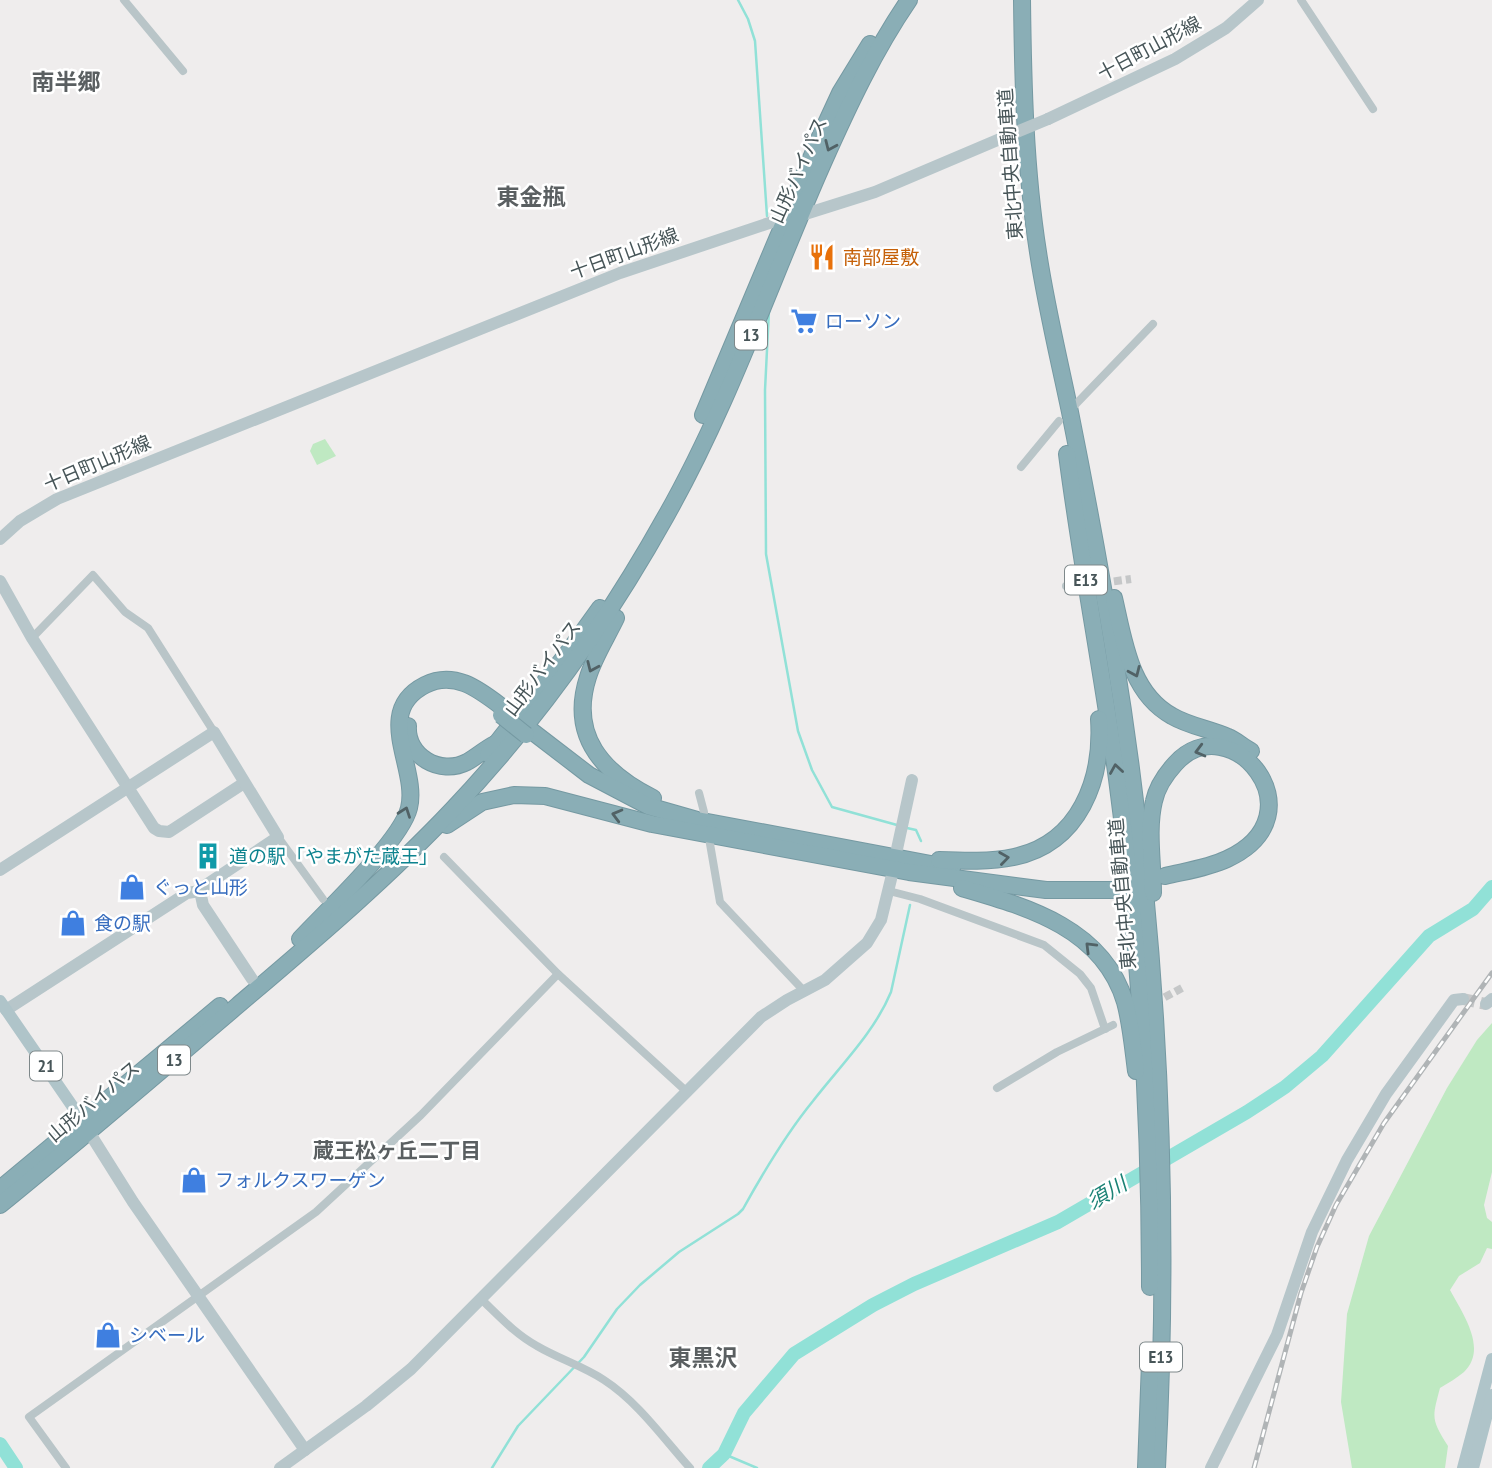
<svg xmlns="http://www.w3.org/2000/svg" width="1492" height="1468" font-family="'PT Sans Narrow','Noto Sans JP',sans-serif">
	<rect width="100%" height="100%" fill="#efeded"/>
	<g fill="#bfe9c2">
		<path d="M325,439L336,456L317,465L310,451L313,444Z"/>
		<path d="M1492,1023V1172L1484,1205L1487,1218L1492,1222V1249L1487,1248L1480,1263L1459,1276L1450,1290C1463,1314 1488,1349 1464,1372C1457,1378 1448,1383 1440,1388C1432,1418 1431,1419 1448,1446L1445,1468H1352L1341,1402L1347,1314L1369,1236L1447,1088L1477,1040Z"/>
	</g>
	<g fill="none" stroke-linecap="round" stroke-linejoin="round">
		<g stroke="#91e1d7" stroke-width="2.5">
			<path d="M738,0L748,19L755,41L767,216"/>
			<path d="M769,310L765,390L766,554L798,731L812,770L832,807L897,825"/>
			<path d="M907,828L916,830L921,841"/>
			<path d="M724,1454L757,1468"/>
			<path d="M492,1468L518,1426L584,1357L617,1309L640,1285L679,1252L738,1214L743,1209C764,1171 786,1134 813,1101C840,1066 874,1033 891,992L910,905"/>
		</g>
		<g stroke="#91e1d7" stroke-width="14">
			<path d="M0,1444L16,1468"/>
			<path d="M709,1468L724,1454L744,1413L794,1354L873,1305L914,1284L1058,1222L1247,1112L1285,1087L1322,1056L1429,936L1473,909L1492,887"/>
		</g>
		<g stroke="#c5c7c8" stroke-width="8" stroke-dasharray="8 4" stroke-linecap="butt">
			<path d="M1102,583L1131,579"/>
			<path d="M1154,1003L1182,988"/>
		</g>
		<path stroke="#c5c7c8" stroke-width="12" stroke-dasharray="12 6" stroke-linecap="butt" d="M1463,999L1486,1004"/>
		<path stroke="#c5c7c8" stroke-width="16" stroke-dasharray="16 8" stroke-linecap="butt" d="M1114,882L1142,878"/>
		<g stroke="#7599a2" stroke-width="18">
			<g id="highway">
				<path d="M1022,0C1023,84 1025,169 1038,252C1046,306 1059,359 1070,412C1086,492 1101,573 1114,653C1158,921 1171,1197 1157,1468"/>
				<path d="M703,415L822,132L840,93L870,44"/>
				<path d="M1067,454C1081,563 1102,670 1117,779C1140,948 1150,1117 1150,1287"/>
				<path d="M1114,598C1124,641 1130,693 1172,716C1189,726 1210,729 1228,737C1236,740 1243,747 1251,751"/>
				<path d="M616,618C607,637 594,657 588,677C569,736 603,773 653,798"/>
				<path d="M408,726C406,756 440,776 467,762C476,757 485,749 495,744"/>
				<path d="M529,729L589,775L648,806L697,820L952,868"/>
				<path d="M488,754L569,651L600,608"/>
				<path d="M447,825L482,802L514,795L545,796L652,824L909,872L1046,890H1115"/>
				<path d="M939,860C964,861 990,862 1014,857C1080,843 1103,779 1099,719"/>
				<path d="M962,888C1027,907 1103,928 1125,1002C1131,1024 1133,1048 1136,1071"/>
				<path d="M1153,893C1153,863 1147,830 1154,801C1157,787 1165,775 1175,764C1229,703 1324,814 1227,859C1208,868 1186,871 1165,876"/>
				<path d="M300,939C326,911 401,841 409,808C419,768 372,712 425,685C456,669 482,692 506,710"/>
				<path d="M0,1189L220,1006"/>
				<path d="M0,1205C80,1140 158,1073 237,1006C311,943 386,880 453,809C537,720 607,622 666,516C729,405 771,280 823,163C848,107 874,51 909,0"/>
				<path d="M1146,1468L1150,1362"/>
			</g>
		</g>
		<g stroke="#b9c5c8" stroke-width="8">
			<path d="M124,0L183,71"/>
			<path d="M1301,0L1373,109"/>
			<path d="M1074,406L1153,324"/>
			<path d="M1021,467L1059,421"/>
			<path d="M1066,586H1078"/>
			<path d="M32,638L93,575L125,612L148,628L214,732"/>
			<path d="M699,793L704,812"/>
			<path d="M278,837L323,899"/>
			<path d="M709,838L720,902L805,992"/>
			<path d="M444,857L558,974L686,1091"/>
			<path d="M889,891L920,899L1044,945L1080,974L1091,988L1105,1029"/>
			<path d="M997,1088L1057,1052L1113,1025"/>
			<path d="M480,1298C499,1316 515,1334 537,1346C559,1359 583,1366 604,1380C638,1402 663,1438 690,1468"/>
			<path d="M66,1468L29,1417L316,1212L421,1115L558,974"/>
		</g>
		<g stroke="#b7c6ca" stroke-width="12">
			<path d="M1048,119L1175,59L1226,28L1258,0"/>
			<path d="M0,539L20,521L57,499L620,273L784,218L799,216L875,192L1007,136"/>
			<path d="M0,581L32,638L154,828L159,831L169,832L244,783"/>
			<path d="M897,849L912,780"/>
			<path d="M0,870L214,732L278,837L206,885L200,891L203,905L252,979"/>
			<path d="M1486,1004L1492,999"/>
			<path d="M6,1010L187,893L200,891"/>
			<path d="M89,1132L133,1202L305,1450"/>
			<path d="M280,1468L366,1406L411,1369L761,1017L787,1000L825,980L867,943L881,920L892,875"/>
			<path d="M1211,1468L1277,1335L1312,1232L1347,1160L1386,1094L1454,1000L1463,999"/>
		</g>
		<g stroke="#afc4c9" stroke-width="12">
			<path d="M0,1001L86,1126"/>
			<path d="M1463,1468L1492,1359"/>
			<path d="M1473,1468L1492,1395"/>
		</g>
		<use href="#highway" stroke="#8aaeb6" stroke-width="16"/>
		<g stroke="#b0b4b6" stroke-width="5">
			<path id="rail" d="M1254,1468L1301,1293L1317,1247L1336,1205L1384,1123L1492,973"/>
		</g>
		<use href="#rail" stroke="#fff" stroke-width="2.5" stroke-dasharray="8" stroke-linecap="butt"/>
		<g stroke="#7599a2" stroke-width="18" stroke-linecap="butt">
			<path id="highway-bridge" d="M501,715L526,735"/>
		</g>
		<path stroke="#b7c6ca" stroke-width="12" d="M1007,136L1048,119"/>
		<use href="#highway-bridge" stroke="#8aaeb6" stroke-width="16"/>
	</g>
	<defs><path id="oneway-chevron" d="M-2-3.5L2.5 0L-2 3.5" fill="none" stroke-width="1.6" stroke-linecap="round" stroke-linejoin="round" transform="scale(1.75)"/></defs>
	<g stroke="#516266">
		<use href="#oneway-chevron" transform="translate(830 146) rotate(114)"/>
		<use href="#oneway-chevron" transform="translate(592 667) rotate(114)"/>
		<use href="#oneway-chevron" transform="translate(1135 672) rotate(66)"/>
		<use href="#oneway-chevron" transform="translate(1200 751) rotate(165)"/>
		<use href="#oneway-chevron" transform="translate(1116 769) rotate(-99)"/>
		<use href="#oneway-chevron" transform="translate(405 812) rotate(-70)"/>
		<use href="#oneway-chevron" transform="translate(617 815) rotate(-165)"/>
		<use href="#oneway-chevron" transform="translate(1004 858) rotate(-8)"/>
		<use href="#oneway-chevron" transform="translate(1090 947) rotate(-135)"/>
	</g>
	<defs>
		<g id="restaurant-bare" transform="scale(2.1)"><path d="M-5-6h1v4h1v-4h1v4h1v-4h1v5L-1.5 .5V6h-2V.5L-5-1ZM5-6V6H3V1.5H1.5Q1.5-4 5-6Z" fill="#e8710a" stroke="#fff" stroke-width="2.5" paint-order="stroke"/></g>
		<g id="supermarket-bare" transform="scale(2.1)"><path d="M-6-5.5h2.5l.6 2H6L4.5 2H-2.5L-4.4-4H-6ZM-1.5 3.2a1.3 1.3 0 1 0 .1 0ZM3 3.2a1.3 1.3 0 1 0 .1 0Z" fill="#3f7fe0" stroke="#fff" stroke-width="2.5" paint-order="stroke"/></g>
		<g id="building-bare" transform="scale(2.1)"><path d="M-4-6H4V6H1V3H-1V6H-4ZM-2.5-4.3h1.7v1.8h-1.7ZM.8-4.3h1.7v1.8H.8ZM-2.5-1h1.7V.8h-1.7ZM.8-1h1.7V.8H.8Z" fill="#0f9aa8" stroke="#fff" stroke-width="2.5" paint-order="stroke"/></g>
		<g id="shop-bare" transform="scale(2.1)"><path d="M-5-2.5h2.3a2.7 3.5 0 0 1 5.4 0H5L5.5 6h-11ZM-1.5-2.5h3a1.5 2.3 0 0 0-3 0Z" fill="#3f7fe0" stroke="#fff" stroke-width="2.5" paint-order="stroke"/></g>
	</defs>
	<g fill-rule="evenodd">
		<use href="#restaurant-bare" x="822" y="257"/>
		<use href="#supermarket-bare" x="804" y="321"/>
		<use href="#building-bare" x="208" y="856"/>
		<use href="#shop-bare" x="132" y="887"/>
		<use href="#shop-bare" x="73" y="923"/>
		<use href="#shop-bare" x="194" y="1180"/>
		<use href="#shop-bare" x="108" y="1335"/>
	</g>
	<g text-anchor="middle" stroke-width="5" stroke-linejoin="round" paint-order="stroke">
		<g fill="#fff" stroke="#7e888a" stroke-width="2">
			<rect x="735" y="320.5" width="32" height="29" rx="5"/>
			<rect x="1065" y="565.5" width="42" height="29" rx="5"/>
			<rect x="158" y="1045.5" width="32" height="29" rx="5"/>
			<rect x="30" y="1051.5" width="32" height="29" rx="5"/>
			<rect x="1140" y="1342.5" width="42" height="29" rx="5"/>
		</g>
		<g font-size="18" font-weight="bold" fill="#475558">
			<text x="751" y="341">13</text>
			<text x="1086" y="586">E13</text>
			<text x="174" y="1066">13</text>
			<text x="46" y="1072">21</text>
			<text x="1161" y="1363">E13</text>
		</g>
		<g font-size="19" fill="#475558" stroke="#fff">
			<text transform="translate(1149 48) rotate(-28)" y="7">十日町山形線</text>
			<text transform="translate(1010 164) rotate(-94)" y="7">東北中央自動車道</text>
			<text transform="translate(798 170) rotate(-66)" y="7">山形バイパス</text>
			<text transform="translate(624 253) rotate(-20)" y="7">十日町山形線</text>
			<text transform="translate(97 463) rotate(-23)" y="7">十日町山形線</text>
			<text transform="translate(542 668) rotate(-53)" y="7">山形バイパス</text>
			<text transform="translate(1122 894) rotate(-95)" y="7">東北中央自動車道</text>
			<text transform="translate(93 1101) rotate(-40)" y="7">山形バイパス</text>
		</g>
		<g font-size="19" fill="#c56008" stroke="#fff" text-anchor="start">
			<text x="843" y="264">南部屋敷</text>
		</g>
		<g font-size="19" fill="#366cbe" stroke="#fff" text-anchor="start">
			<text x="825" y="328">ローソン</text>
			<text x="153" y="894">ぐっと山形</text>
			<text x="94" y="930">食の駅</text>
			<text x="215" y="1187">フォルクスワーゲン</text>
			<text x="129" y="1342">シベール</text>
		</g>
		<g font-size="19" fill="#0d838f" stroke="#fff" text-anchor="start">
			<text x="229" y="863">道の駅「やまがた蔵王」</text>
		</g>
		<g font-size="21" font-weight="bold" fill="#5a5f61" stroke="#fff">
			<text x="397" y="1158">蔵王松ヶ丘二丁目</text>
		</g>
		<g font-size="21" font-style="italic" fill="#1a8275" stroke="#fff">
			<text transform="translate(1107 1193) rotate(-31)" y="7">須川</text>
		</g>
		<g font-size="23" font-weight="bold" fill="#5a5f61" stroke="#fff">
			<text x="66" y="90">南半郷</text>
			<text x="531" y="205">東金瓶</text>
			<text x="703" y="1366">東黒沢</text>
		</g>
	</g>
</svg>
